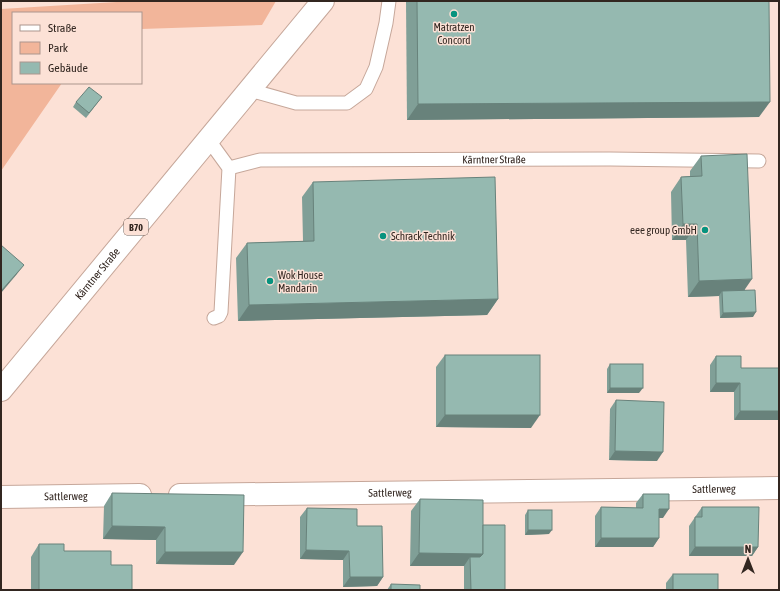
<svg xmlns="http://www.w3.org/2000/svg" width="780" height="591" font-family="'Asap Condensed',sans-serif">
	<rect width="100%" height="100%" fill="#fce1d6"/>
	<path fill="#f2b59a" d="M133,1H276L262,25L141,29V13H13V83H62L1,171V9Z"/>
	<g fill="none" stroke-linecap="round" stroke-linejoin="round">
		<g stroke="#c6a79a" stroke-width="15">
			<g id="lane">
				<path d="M250,90L296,103H347L366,89L376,67L386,23L389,1"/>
				<path d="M208,139L229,168L221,312L219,316L214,318"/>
				<path id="s1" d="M229,168L260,160L610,159L759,161"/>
			</g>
		</g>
		<g stroke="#c6a79a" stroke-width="24">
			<g id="street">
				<path id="s2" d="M180,495L779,488"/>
				<path id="s3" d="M1,497L140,495"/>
			</g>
		</g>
		<g stroke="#c6a79a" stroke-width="24">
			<g id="primary">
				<path id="s4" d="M1,390L323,1"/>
			</g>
		</g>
		<use href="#lane" stroke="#fff" stroke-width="13"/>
		<use href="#street" stroke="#fff" stroke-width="22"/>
		<use href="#primary" stroke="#fff" stroke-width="22"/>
	</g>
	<g fill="#809f97">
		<path d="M406,1H769L759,117L407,120Z"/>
		<path d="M102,97L86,118L73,107L76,102Z"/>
		<path d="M701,156L745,290L753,317L720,318L719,296L688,297L686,240H672L671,192L681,177L690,176V171Z"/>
		<path d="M313,182L498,299L487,315L238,321L236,258L247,243L303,241L302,197Z"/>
		<path d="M445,355L531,428L436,427V367Z"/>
		<path d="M716,356L741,368H779L734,420V392H710V365Z"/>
		<path d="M610,364L639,393H607V369Z"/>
		<path d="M616,400L657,461L609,460L610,409Z"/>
		<path d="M112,493L234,565L156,564V540L103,539L104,506Z"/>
		<path d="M643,494L663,518H659V538L653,547H595V516L601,507L636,508V503Z"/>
		<path d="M420,499L483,525L505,590H464V566H410L411,511Z"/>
		<path d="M702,507L758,547L752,556H689V526Z"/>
		<path d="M307,508L357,526L383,577L377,586L343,587V560L300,559V517Z"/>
		<path d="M528,510L549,534L525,535V515Z"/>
		<path d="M39,544L64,551L111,565L132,590H31V557Z"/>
		<path d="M673,574L718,590H666V583Z"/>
		<path d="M391,584L420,590H387Z"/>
	</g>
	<g fill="#68827b">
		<path d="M770,102L759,117L407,120L418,104Z"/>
		<path d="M683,224H697L686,240H672Z"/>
		<path d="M24,265L17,274L1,293V291Z"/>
		<path d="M752,279L741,295L722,291L719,296L688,297L699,281Z"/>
		<path d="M498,299L487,315L238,321L249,305Z"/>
		<path d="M756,312L753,317L720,318L723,313Z"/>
		<path d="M716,383H740L734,392H710Z"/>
		<path d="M610,388H643L639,393H607Z"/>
		<path d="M740,411H779V420H734Z"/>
		<path d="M445,415H540L531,428L436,427Z"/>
		<path d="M615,451L663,452L657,461L609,460Z"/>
		<path d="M659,509H669L663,518H653Z"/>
		<path d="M112,526L165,527L156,540L103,539Z"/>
		<path d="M528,530H552L549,534L525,535Z"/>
		<path d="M601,538H659L653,547H595Z"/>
		<path d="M695,547H758L752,556H689Z"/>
		<path d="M306,550L349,551L343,560L300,559Z"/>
		<path d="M165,552H243L234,565L156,564Z"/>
		<path d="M419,553L483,554L474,567L470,557L464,566H410Z"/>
		<path d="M350,577H383L377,586L343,587Z"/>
	</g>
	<g fill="#95b9b0" stroke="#68827b">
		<path d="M417,1H769L770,102L418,104Z"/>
		<path d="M89,87L102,97L89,113L76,102Z"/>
		<path d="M747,154L752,279L699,281L697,224H683L681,177L702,176L701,156Z"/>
		<path d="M495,177L498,299L249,305L247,243L314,241L313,182Z"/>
		<path d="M1,245L24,265L1,291Z"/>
		<path d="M755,290L756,312L723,313L722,291Z"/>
		<rect x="445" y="355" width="95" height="60"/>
		<path d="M716,356H741V368H779V411H740V383H716Z"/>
		<rect x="610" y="364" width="33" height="24"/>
		<path d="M616,400L664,402L663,452L615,451Z"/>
		<path d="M112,493L244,495L243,552H165V527L112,526Z"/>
		<path d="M643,494H669V509H659V538H601V507L643,508Z"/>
		<path d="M420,499L483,500V554L419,553Z"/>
		<path d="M702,507H759L758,547H695V517H702Z"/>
		<path d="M307,508L357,509V526H382L383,577H350L349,551L306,550Z"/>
		<rect x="528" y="510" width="24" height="20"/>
		<path d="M483,525H505V590H471L470,557H480L483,554Z"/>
		<path d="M39,544H64V551H111V565H132V590H39Z"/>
		<rect x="673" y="574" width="45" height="16"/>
		<path d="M391,584L420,585V590H391Z"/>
	</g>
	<g fill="#08937f" stroke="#fce1d6" stroke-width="1.5">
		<circle cx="454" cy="14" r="4"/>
		<circle cx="705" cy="230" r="4"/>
		<circle cx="383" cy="236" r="4"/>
		<circle cx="270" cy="281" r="4"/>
	</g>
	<g text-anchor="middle" stroke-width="3" stroke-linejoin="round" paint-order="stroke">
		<rect fill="#fce1d6" stroke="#6f5e57" stroke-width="1" x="124" y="219" width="24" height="16" rx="3"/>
		<g font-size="10" font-weight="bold" fill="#322620">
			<text x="136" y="231">B70</text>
		</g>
		<g font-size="11" fill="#322620" stroke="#fce1d6" text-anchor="start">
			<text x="454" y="31" text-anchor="middle">Matratzen<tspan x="454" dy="13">Concord</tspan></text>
			<text x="697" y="234" text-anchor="end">eee group GmbH</text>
			<text x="391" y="240">Schrack Technik</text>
			<text x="278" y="279">Wok House<tspan x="278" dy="13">Mandarin</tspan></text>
		</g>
		<g font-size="11" fill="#322620" stroke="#fce1d6">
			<text dy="4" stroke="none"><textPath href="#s1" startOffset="266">Kärntner Straße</textPath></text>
			<text dy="4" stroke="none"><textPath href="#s4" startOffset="151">Kärntner Straße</textPath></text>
			<text dy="4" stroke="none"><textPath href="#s2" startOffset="534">Sattlerweg</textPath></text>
			<text dy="4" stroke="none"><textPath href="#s2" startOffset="210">Sattlerweg</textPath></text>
			<text dy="4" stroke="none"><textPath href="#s3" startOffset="65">Sattlerweg</textPath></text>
		</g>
	</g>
	<rect width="780" height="591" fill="none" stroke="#322620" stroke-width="4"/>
	<rect x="12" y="12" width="130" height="72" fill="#fce1d6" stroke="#ab968d"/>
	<rect x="20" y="25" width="20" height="6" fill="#ffffff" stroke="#ab968d"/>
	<text x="48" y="32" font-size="12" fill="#322620">Straße</text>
	<rect x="20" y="42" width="20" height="12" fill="#f2b59a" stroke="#ab968d"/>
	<text x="48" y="52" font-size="12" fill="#322620">Park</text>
	<rect x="20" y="62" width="20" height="12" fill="#95b9b0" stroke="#ab968d"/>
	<text x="48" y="72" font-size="12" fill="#322620">Gebäude</text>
	<g transform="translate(748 559)" stroke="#fce1d6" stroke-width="3" paint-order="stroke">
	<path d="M0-3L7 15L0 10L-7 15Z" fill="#322620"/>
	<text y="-6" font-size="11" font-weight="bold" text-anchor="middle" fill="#322620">N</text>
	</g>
</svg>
